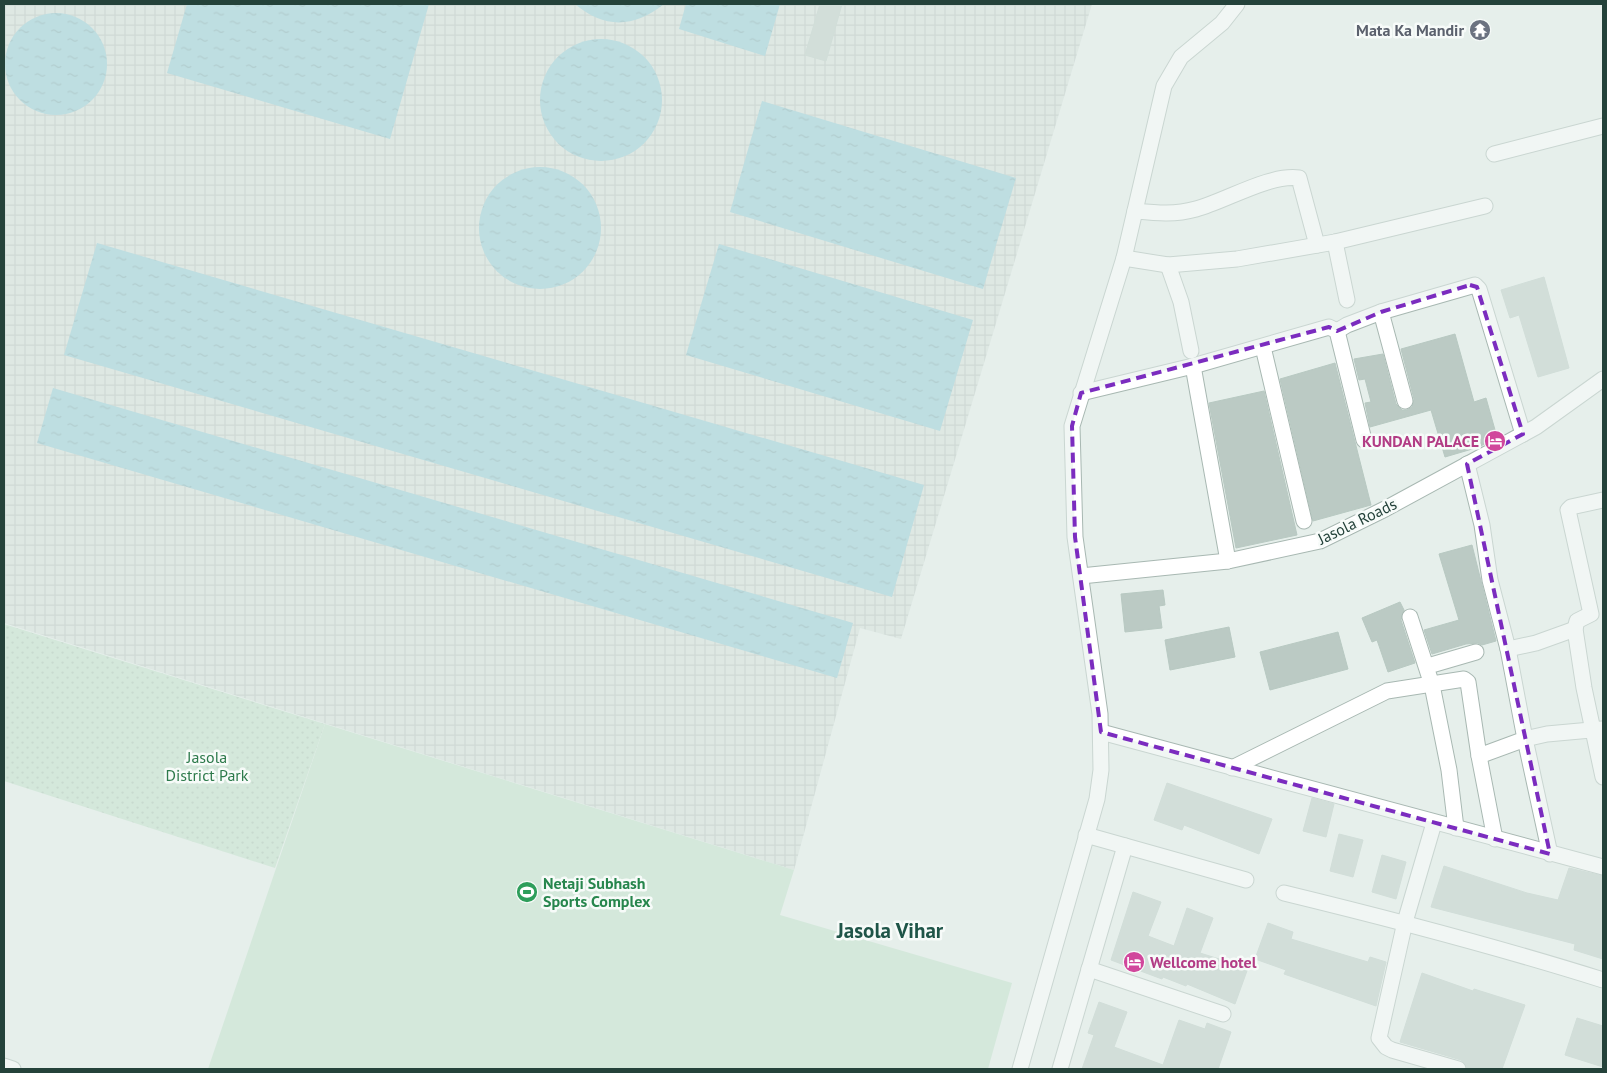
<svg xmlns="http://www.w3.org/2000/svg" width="1607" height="1073" font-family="'PT Sans',sans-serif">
	<defs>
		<pattern id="industrial-grid" width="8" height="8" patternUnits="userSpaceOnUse" patternTransform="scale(1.25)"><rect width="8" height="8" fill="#d4dfda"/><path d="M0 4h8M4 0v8" fill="none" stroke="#b6c1bc"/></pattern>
		<pattern id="park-dots" width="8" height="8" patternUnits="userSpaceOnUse" patternTransform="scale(1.25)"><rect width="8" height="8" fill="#bfe0c8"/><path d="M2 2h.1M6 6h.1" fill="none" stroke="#a4c1ad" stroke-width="1.8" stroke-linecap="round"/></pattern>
		<pattern id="water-ripples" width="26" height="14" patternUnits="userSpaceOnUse" patternTransform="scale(1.25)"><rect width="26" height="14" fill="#8ec9d4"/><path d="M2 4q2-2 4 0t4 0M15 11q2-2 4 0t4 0" fill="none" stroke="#74a5ad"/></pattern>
	</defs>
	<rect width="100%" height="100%" fill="#e6efeb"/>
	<path fill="url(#industrial-grid)" d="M4,4H1092L901,639L860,628L794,870L4,623Z"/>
	<path fill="url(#park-dots)" d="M4,624L325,724L275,868L4,781Z"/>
	<path fill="#bfe0c8" d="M325,724L794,870L780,915L1012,983L988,1069H208Z"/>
	<g fill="url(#water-ripples)">
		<path d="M187,4H429L390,139L167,73Z"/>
		<path d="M575,4H664C634,28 604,29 575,4Z"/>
		<path d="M686,4H780L765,56L679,29Z"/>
		<circle cx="56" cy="64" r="51"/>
		<circle cx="601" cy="100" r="61"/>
		<path d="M762,101L1016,178L983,289L730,212Z"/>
		<circle cx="540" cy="228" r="61"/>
		<path d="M97,243L924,485L892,597L64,355Z"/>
		<path d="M719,244L973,320L940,431L686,355Z"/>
		<path d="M53,388L853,623L837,678L37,443Z"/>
	</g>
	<g fill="#bbcac4" stroke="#b8c9c2">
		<path d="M820,4H842L826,61L805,55Z"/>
		<path d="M1544,277L1569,368L1538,377L1519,315L1510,318L1501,290Z"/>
		<path d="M1455,334L1474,402L1486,398L1497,437L1479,447L1445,457L1431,410L1370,427L1365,403L1371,402L1365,379L1359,380L1354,359L1383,354L1396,404L1402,410H1407L1412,407L1414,399L1401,349Z"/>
		<path d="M1335,363L1371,505L1313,521L1280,379Z"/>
		<path d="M1264,391L1297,535L1236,548L1209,403Z"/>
		<path d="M1472,545L1496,641L1482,645L1478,643L1466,644L1432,654L1424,630L1459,620L1439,554Z"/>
		<path d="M1163,590L1165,605L1159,606L1162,628L1125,632L1121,594Z"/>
		<path d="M1400,602L1404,610L1401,620L1415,663L1388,672L1377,640L1372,642L1362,618Z"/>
		<path d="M1229,627L1235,657L1170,670L1165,640Z"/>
		<path d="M1338,632L1348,669L1270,690L1260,652Z"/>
		<path d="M1167,783L1272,819L1259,854L1184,825L1182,830L1154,820Z"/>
		<path d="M1312,798L1334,804L1326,837L1303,831Z"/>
		<path d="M1339,834L1363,840L1353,877L1330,871Z"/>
		<path d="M1382,855L1406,862L1396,899L1372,892Z"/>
		<path d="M1444,866L1527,893L1558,900L1569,868L1603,876V959L1574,950L1575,944L1431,907Z"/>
		<path d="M1133,892L1161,902L1148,936L1174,946L1187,908L1213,918L1200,953L1248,968L1235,1004L1187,984L1186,986L1163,977L1162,979L1111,960Z"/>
		<path d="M1268,923L1293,932L1291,939L1368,962L1370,957L1386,962L1376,1006L1284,974L1286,970L1255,959Z"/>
		<path d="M1422,973L1473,991L1474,989L1525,1005L1502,1069H1468L1461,1060L1400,1042Z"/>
		<path d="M1099,1002L1127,1012L1114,1047L1163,1065L1179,1020L1205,1029L1207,1023L1231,1032L1218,1069H1082L1094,1035L1088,1033Z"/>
		<path d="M1577,1018L1603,1026V1067L1565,1055Z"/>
	</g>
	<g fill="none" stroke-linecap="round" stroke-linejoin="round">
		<g stroke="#a8b8b2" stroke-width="17">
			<g id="minor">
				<path d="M1494,154L1603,126"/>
				<path d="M1135,211C1156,213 1175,215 1196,209C1226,201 1269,174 1299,178L1317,245"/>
				<path d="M1335,242L1347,300"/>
				<path d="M1124,258L1168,265L1237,259L1335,242L1485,206"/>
				<path d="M1168,265L1181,302L1191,351"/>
				<path d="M1381,312L1405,401"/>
				<path d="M1337,331L1347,325L1381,312L1475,285L1479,289L1523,434"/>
				<path d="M1263,347L1304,521"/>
				<path d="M1193,366L1228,561"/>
				<path d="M1081,393L1193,366L1329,327L1337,331L1364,440"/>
				<path d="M1603,500L1571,507L1568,510L1591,614L1577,621L1575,629L1584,688L1603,777"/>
				<path d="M1081,576L1228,561L1320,541L1385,509L1536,427L1603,379"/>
				<path d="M1410,617L1432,685L1449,770L1456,828"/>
				<path d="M1508,649L1536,643L1575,629"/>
				<path d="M1428,666L1476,652"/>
				<path d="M1101,732L1603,867"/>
				<path d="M1479,756L1495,839"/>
				<path d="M1232,768L1387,691L1464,679L1468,682L1479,756L1525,739L1508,649L1490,580L1482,525L1467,464"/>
				<path d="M1434,823L1405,922L1379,1038L1386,1047L1392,1050L1458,1069"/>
				<path d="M1086,835L1246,880"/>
				<path d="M1550,854L1525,739L1547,734L1602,729"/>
				<path d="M1284,893C1391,919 1498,947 1603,980"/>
				<path d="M1089,969L1223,1014"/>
				<path d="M4,1066L13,1069"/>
				<path d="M1020,1069L1097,799L1101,770L1100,714L1075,537L1072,426L1124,258L1164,86L1181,57L1222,23L1237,4"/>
				<path d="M1060,1069L1125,846"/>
			</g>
		</g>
		<use href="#minor" stroke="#fff" stroke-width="15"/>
	</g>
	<path d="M0 0H1607V1073H0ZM1470,285L1477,287L1523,434L1467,464L1550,854L1101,732L1075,537L1072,426L1081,393L1329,327L1337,331L1381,312Z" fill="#e6efeb" fill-opacity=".55" fill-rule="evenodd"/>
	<path fill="none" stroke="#7b2cbf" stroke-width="4" stroke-dasharray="10 6" stroke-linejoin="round" d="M1470,285L1477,287L1523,434L1467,464L1550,854L1101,732L1075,537L1072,426L1081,393L1329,327L1337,331L1381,312Z"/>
	<defs>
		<g id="temple-disc" transform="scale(1.125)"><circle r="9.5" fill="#6b7280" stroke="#f7fbf9"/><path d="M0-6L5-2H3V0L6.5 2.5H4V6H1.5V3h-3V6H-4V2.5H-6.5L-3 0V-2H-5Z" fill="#fff"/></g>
		<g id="hotel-disc" transform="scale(1.125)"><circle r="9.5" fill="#d1479c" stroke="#f7fbf9"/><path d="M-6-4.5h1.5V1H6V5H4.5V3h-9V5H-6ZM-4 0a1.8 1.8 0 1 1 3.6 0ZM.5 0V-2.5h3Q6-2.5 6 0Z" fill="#fff"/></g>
		<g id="stadium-disc" transform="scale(1.125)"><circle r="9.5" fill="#2e9e5b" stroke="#f7fbf9"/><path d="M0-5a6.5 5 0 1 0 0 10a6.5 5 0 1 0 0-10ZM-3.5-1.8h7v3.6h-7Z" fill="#fff"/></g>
	</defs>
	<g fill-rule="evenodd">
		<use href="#temple-disc" x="1480" y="30"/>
		<use href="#hotel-disc" x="1495" y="441"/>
		<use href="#stadium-disc" x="527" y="892"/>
		<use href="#hotel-disc" x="1134" y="962"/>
	</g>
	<g text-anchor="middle" stroke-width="5" stroke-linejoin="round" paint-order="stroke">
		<g font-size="16" font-weight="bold" fill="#5b616d" stroke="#f7fbf9" text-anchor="end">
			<text x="1464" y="36">Mata Ka Mandir</text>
		</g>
		<g font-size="16" font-weight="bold" fill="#b23c85" stroke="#f7fbf9" text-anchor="end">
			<text x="1479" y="447">KUNDAN PALACE</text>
			<text x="1150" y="968" text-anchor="start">Wellcome hotel</text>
		</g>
		<g font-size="16" fill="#24423a" stroke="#f7fbf9">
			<text transform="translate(1357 521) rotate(-26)" y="6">Jasola Roads</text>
		</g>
		<g font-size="16" fill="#2d7a4b" stroke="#f7fbf9">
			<text x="207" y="763">Jasola<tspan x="207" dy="18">District Park</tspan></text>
		</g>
		<g font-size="16" font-weight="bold" fill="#27864d" stroke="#f7fbf9" text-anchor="start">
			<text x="543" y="889">Netaji Subhash<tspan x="543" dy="18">Sports Complex</tspan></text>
		</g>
		<g font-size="21" font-weight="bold" fill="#1f5548" stroke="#f7fbf9">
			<text x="890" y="938">Jasola Vihar</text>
		</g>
	</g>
	<rect width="1607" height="1073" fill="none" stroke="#24423a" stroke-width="10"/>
</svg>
